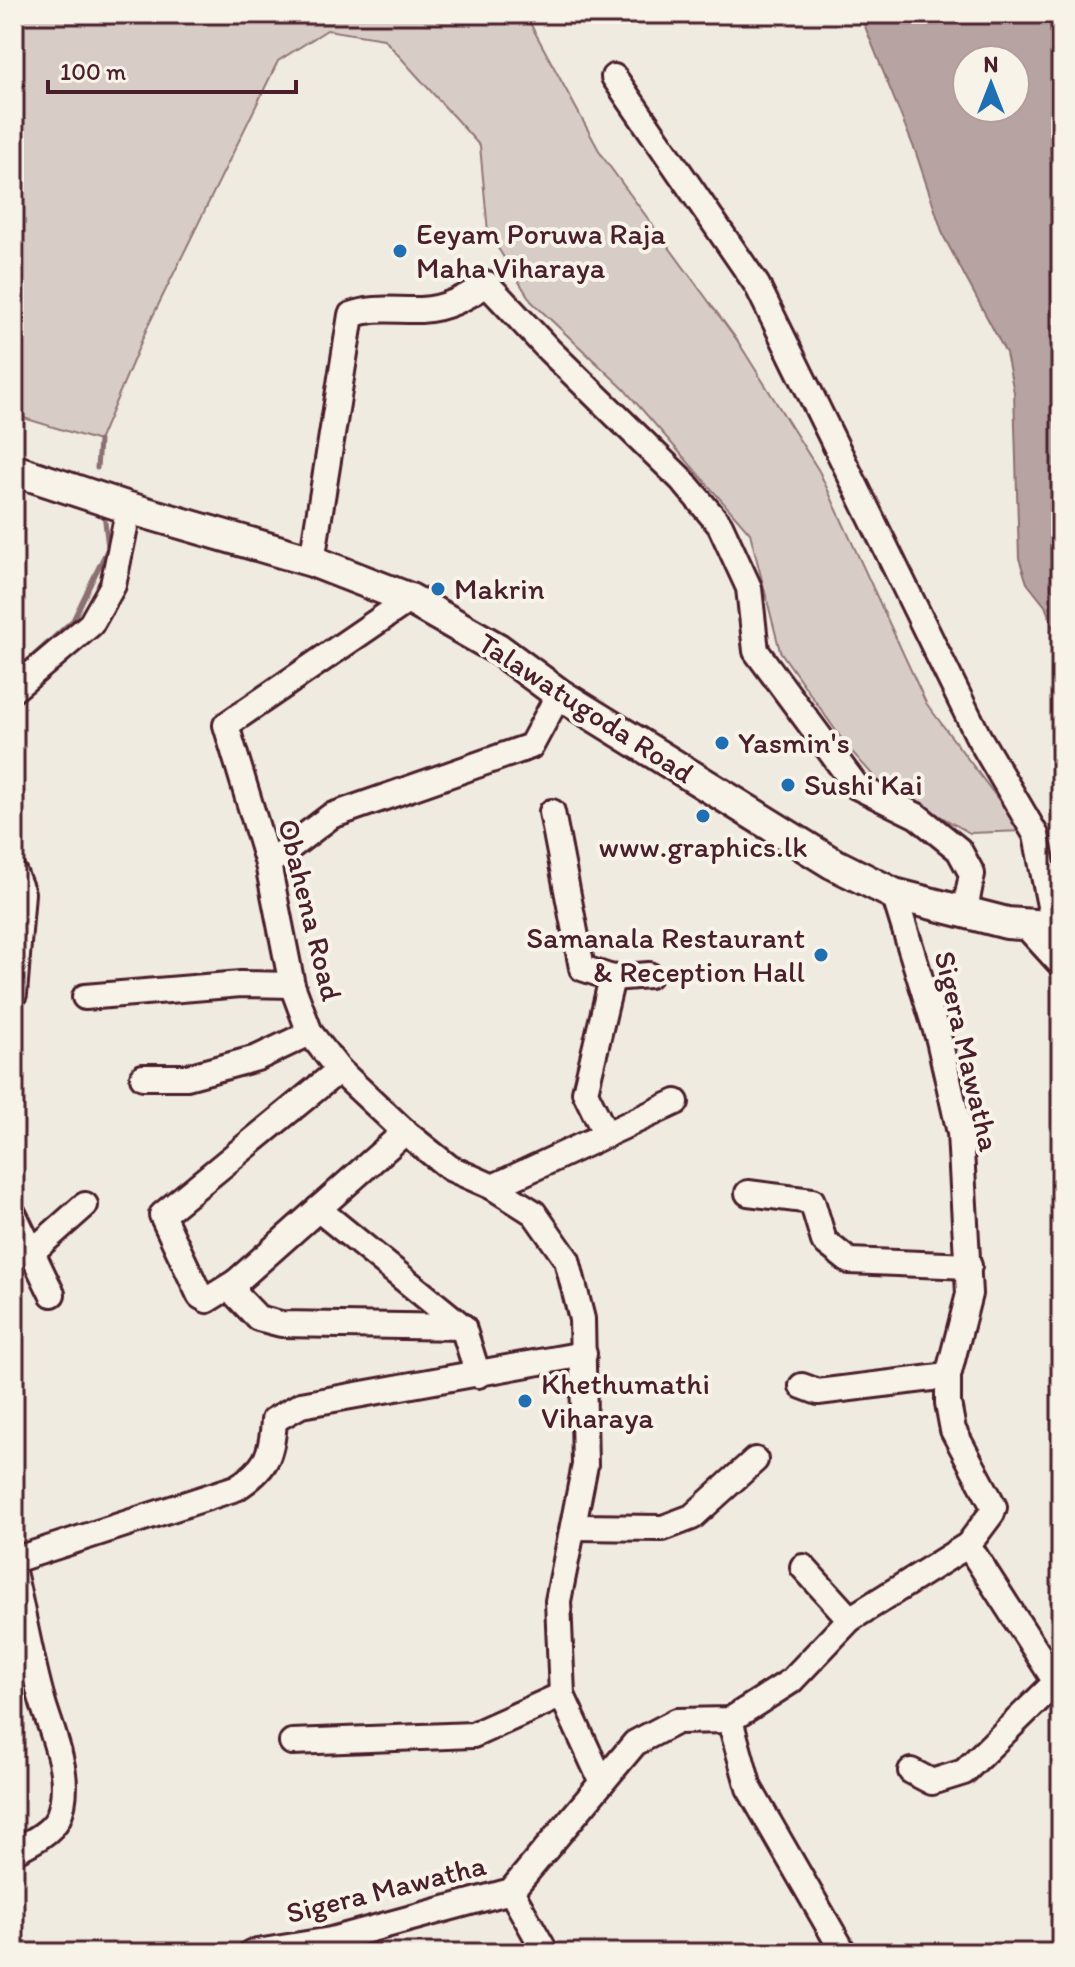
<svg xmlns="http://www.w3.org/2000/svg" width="1075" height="1967" font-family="Itim,sans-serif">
	<rect width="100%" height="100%" fill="#f0ebe0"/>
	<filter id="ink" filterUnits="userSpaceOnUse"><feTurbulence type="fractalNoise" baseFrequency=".0125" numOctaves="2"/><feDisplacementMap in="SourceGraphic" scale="16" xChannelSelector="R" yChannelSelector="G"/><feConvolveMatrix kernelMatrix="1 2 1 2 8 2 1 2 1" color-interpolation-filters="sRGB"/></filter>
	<g filter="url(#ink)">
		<path fill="#d8cdc6" stroke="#917678" stroke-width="2" d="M14,14H525L602,156L737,340L819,471L926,703L1022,831L970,833L878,781L846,745L780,651L750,533L624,389L531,301L488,232L480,146L384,39L327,30L278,61L147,328L99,441L14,415Z"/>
		<path fill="#b7a4a2" stroke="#8b6f72" stroke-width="2" fill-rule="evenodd" d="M860,14H1061V647L1045,606L1027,583L1019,558L1014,392L1006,353L944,237L916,153ZM967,60H1015V108H967Z"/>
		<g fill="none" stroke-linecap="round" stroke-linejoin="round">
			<g stroke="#8b6f72" stroke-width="5">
				<path d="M97,468L99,441"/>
				<path d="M14,673L73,620L108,548L104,513"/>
			</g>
			<g stroke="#4a1f2b" stroke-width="30">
				<g id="minor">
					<path d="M614,77L757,285L978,736L1036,835L1050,906"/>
					<path d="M312,561L351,315C375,306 396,311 421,310C446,309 467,297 487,284L549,350L682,480L720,525L749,588L756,651L856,786L917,816L959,850L972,874L965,910"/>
					<path d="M410,599L226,725L268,864L292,985L310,1033L339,1070L405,1132L450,1168L493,1187L534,1213L567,1260L582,1319L585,1465L558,1601L562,1695L601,1780"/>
					<path d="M14,689L91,624L113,585L129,508"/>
					<path d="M552,812L582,968L612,978L649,975"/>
					<path d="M268,864L331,816L531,746L559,694"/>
					<path d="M14,873L22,893L14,994"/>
					<path d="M85,997L241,984L292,985"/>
					<path d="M143,1077H187L257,1058L310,1033"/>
					<path d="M405,1132L236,1282V1295L258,1318L281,1324L463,1327"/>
					<path d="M606,1135L585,1092L612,978"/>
					<path d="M493,1187L676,1102"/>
					<path d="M748,1193L812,1201L824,1241L849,1261L969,1266"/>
					<path d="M318,1209L463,1327L478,1375"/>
					<path d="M14,1215L52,1294"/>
					<path d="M32,1252L85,1205"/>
					<path d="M236,1282L207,1300L200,1296L162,1215L339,1070"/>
					<path d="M802,1386L818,1392L948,1376"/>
					<path d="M573,1527L663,1528L692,1517L755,1460"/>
					<path d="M968,1545L1056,1682L1061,1681"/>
					<path d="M14,1560L236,1488C266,1469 272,1456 274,1420L301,1405L584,1354"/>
					<path d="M803,1567L850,1619"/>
					<path d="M14,1576C24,1618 31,1662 43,1703C54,1740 74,1779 58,1818C51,1833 28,1844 14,1851"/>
					<path d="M730,1720L749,1788L844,1953"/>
					<path d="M292,1742L473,1735L562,1695"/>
					<path d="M911,1771L932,1782L964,1772L1056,1682"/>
					<path d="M511,1891L546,1953"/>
					<path d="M251,1953L331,1940L511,1891L635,1743L677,1721L730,1720L791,1681L850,1619L968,1545L992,1513L994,1507L953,1430L948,1403V1376L969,1294L960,1133L939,1040L894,894"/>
				</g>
			</g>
			<g stroke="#4a1f2b" stroke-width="36">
				<g id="major">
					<path d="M14,470L129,508L312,561L410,599L498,649L559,694L832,863L894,894L1007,923L1061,927"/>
					<path d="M1029,925L1061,960"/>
				</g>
			</g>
			<use href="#minor" stroke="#f7f3e8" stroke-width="24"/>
			<use href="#major" stroke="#f7f3e8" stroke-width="30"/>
		</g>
	</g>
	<g fill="#1f6fb2" stroke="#f7f3e8" stroke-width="3">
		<circle cx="400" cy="251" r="8"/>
		<circle cx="438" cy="589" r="8"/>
		<circle cx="722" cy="743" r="8"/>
		<circle cx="788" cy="785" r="8"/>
		<circle cx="703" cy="816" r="8"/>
		<circle cx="821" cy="955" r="8"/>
		<circle cx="525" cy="1401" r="8"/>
	</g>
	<g text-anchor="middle" stroke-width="8" stroke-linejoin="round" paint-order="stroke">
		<g font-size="30" fill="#4a1f2b" stroke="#f7f3e8" text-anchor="start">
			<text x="416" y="244">Eeyam Poruwa Raja<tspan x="416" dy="34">Maha Viharaya</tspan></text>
			<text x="454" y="599">Makrin</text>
			<text x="738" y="753">Yasmin's</text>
			<text x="804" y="795">Sushi Kai</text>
			<text x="703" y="857" text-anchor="middle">www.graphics.lk</text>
			<text x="805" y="948" text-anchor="end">Samanala Restaurant<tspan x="805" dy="34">&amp; Reception Hall</tspan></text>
			<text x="541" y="1394">Khethumathi<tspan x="541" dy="34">Viharaya</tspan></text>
		</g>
		<g font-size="30" fill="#4a1f2b" stroke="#f7f3e8">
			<text transform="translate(586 708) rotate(33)" y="10">Talawatugoda Road</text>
			<text transform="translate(310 910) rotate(76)" y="10">Obahena Road</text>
			<text transform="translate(967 1051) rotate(77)" y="10">Sigera Mawatha</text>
			<text transform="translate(386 1889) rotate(-14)" y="10">Sigera Mawatha</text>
		</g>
	</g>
	<rect width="1075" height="1967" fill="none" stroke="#f7f3e8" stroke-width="48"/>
	<rect x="24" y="24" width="1027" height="1919" fill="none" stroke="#4a1f2b" stroke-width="3" filter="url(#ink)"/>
	<g transform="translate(991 84)"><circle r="38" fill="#f7f3e8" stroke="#b29e9c" stroke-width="2"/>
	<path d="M0-6L14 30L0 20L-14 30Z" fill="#1f6fb2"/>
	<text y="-12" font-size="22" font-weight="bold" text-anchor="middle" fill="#4a1f2b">N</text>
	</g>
	<path d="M48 80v12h248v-12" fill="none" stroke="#4a1f2b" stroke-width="4"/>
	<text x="60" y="80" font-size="24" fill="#4a1f2b" stroke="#f7f3e8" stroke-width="6" paint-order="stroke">100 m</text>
</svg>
